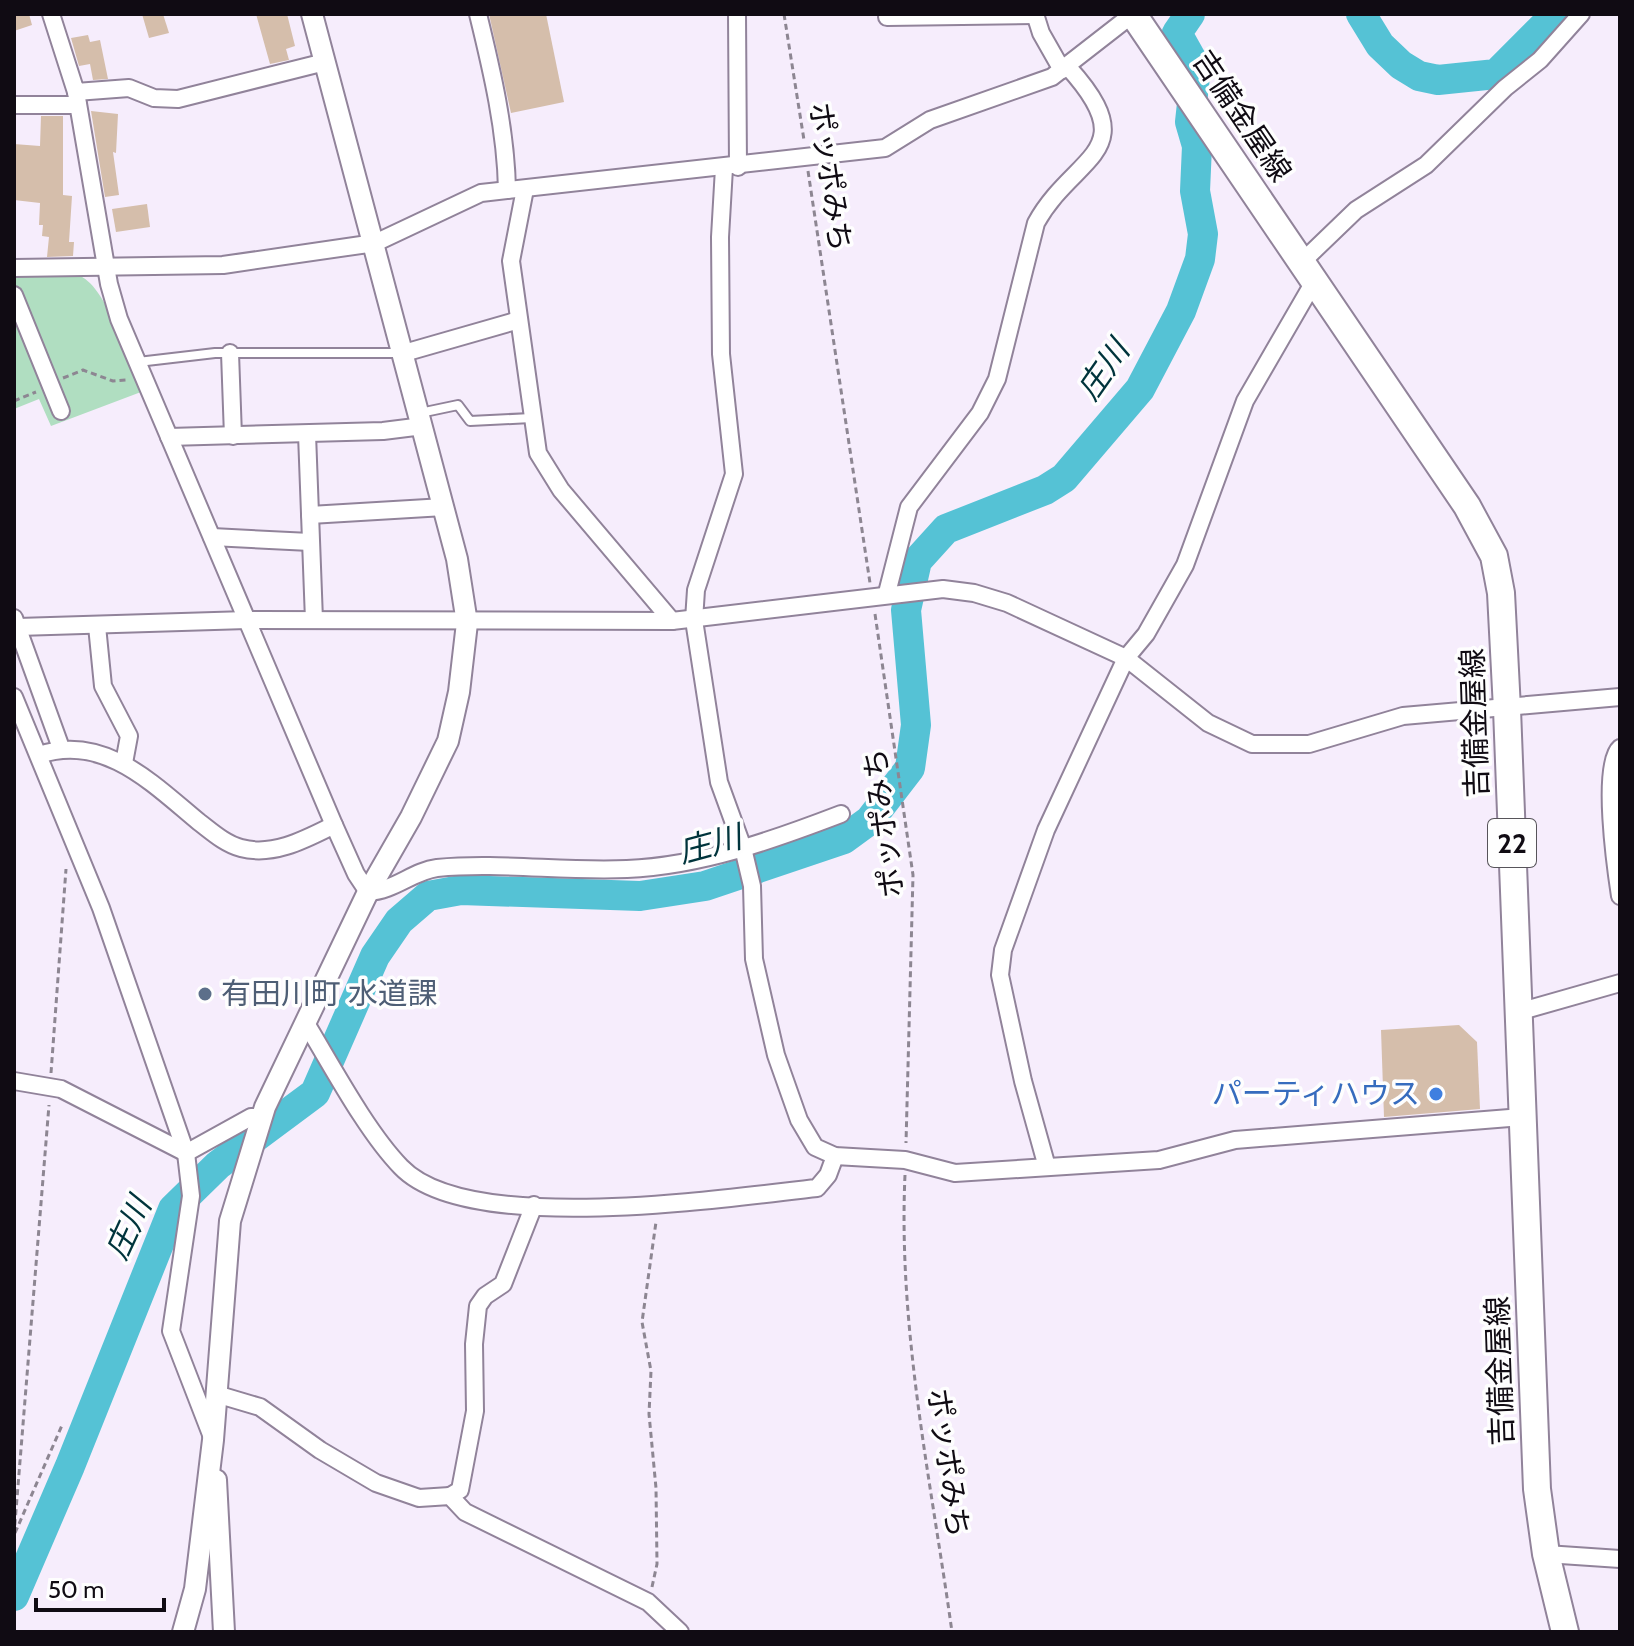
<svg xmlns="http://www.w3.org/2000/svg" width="1634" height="1646" font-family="Cabin,'Noto Sans JP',sans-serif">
	<rect width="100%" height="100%" fill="#f6edfc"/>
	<path fill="#b0dec1" d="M77,275C107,283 129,364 141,392L51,426L39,399L14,409V276Z"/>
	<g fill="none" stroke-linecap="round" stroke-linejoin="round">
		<g stroke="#55c2d5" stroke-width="30">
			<path d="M1361,14L1380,45L1401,65L1419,76L1438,80L1496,74L1556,14"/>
			<path d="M14,1596L70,1466L173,1209L218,1165L315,1093L375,956L399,921L428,896L461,890L640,896L705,886L844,839L870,820L910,768L916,725L906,610L917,561L946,529L1045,490L1064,478L1140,389L1181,311L1200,259L1203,234L1195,191L1197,146L1190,122L1196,67L1177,33L1190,14"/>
		</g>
	</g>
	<g fill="#d5beab">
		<path d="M14,14H29L32,25L14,31Z"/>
		<path d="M142,14H163L169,33L149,38Z"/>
		<path d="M256,14H287L295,46L286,49L289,60L270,64Z"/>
		<path d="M489,14H546L564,102L511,113Z"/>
		<path d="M88,35L90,42L100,40L108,79L93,80L90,64L79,66L71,38Z"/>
		<path d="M91,111L118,114L116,153L113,152L119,195L105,197Z"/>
		<path d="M41,116H63V195L72,196L69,242H74L73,256L47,257L49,237L42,236L43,225H39L40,203L14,200V144L40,146Z"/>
		<path d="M147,204L150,227L116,232L112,209Z"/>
		<path d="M1459,1025L1477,1042L1480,1109L1384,1117L1381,1030Z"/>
	</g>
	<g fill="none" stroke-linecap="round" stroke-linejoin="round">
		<g stroke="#91839a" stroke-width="12">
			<g id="service">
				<path d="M138,362L215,353H400"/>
				<path d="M420,413L458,405L470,421L531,418"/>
			</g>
		</g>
		<g stroke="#91839a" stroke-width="20">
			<g id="minor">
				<path d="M51,14L76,92L129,88L154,98L178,99L325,62"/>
				<path d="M478,14C492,71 506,131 507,190"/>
				<path d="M737,14L738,167"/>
				<path d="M1035,14L1041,33L1062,70"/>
				<path d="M887,17L1035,15"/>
				<path d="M76,92L109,284L119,319L334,825L356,874L368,892C394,891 413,871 437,868C500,862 564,872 627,869C701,866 773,840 841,814"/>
				<path d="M14,105H78"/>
				<path d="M724,168L720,237L721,354L734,474L696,590L694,620L719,782L743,848L752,886L754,959L776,1055L799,1120L815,1147L835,1156L905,1160L955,1173L1159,1160L1235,1140L1522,1117"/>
				<path d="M525,189L511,261L538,453L561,490L672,621"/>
				<path d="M1303,261L1356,210L1426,165L1505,88L1540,60L1581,14"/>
				<path d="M14,268L223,265L375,243L481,193L885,148L930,120L1052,77L1133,14"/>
				<path d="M14,295L61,411"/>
				<path d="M230,353L233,436"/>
				<path d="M404,353L519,320"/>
				<path d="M307,434L314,620"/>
				<path d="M169,437L383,431L423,426"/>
				<path d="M310,515L444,507"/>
				<path d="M212,537L310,542"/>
				<path d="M887,593L909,507L980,413L997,379L1036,223C1074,154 1146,153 1068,67"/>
				<path d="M14,618L61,748"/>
				<path d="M97,626L103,686L129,736L124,763"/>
				<path d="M18,627L247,620L672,621L943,589L974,593L1007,603L1126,658L1208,723L1252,744H1309L1403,716L1620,697"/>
				<path d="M14,697L101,908L186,1153L191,1196L171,1331L212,1437"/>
				<path d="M1620,748C1601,764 1616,870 1620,896"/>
				<path d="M39,755C104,733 153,784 199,822C211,831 225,844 241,848C273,857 306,839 334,825"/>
				<path d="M1518,1012L1620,983"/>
				<path d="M307,1025C333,1068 367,1132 401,1167C468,1237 724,1198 817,1188L828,1175L835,1156"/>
				<path d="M14,1081L61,1089L186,1153L251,1117H261"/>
				<path d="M1047,1167L1023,1081L1000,975L1003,950L1046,830L1126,658L1146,634L1185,565L1245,401L1315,280"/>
				<path d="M216,1394L260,1407L320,1450L376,1483L419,1498L450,1496L465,1512L648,1602L680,1632"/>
				<path d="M450,1496L460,1490L475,1411L474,1344L478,1306L485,1296L503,1284L534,1205"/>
				<path d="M1546,1554L1620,1559"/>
			</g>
		</g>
		<g stroke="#91839a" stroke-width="24">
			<g id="tertiary">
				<path d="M216,1480L224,1632"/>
				<path d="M183,1632L195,1589L213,1440L230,1221L265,1107L368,892L411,817L448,741L459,692L467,623L457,559L312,14"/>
			</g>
		</g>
		<g stroke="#91839a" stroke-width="30">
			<path id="primary" d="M1133,14L1467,506L1494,556L1501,593L1507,709L1537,1489L1546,1554L1565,1632"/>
		</g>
		<g stroke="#8d8692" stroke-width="3" stroke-dasharray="6 4" stroke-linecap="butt">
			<path d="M784,14L804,140"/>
			<path d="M808,171L870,583"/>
			<path d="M63,378L83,370L113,381L127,380"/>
			<path d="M14,401L36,392"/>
			<path d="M875,614L913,875L906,1143"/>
			<path d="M51,1073L66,869"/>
			<path d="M905,1175C898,1328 931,1481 952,1632"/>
			<path d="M15,1533L63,1423"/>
			<path d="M14,1535L49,1105"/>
			<path d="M652,1587L657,1564L656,1488L649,1414L651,1371L642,1322L656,1222"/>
		</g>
		<use href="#service" stroke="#fff" stroke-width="8"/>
		<use href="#minor" stroke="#fff" stroke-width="16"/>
		<use href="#tertiary" stroke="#fff" stroke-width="20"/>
		<use href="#primary" stroke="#fff" stroke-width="26"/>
	</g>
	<circle fill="#5c6f8a" stroke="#fefefe" stroke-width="3" cx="205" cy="994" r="8"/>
	<circle fill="#3f7fe0" stroke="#fefefe" stroke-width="3" cx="1436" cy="1094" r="8"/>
	<g text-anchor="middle" stroke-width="7" stroke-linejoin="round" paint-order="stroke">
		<rect fill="#fefefe" stroke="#57545a" stroke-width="2" x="1488" y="819" width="48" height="48" rx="6"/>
		<g font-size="28" font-weight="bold" fill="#100b13">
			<text x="1512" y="853">22</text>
		</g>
		<g font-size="30" fill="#100b13" stroke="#fefefe">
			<text transform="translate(1242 116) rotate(56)" y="10">吉備金屋線</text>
			<text transform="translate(830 177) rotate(82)" y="10">ポッポみち</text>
			<text transform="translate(1475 723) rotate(-92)" y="10">吉備金屋線</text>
			<text transform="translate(884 823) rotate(-97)" y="10">ポッポみち</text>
			<text transform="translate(1500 1371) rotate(-92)" y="10">吉備金屋線</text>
			<text transform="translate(948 1463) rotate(82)" y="10">ポッポみち</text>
		</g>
		<g font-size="30" fill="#4e5e75" stroke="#fefefe" text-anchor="start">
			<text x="221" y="1004">有田川町 水道課</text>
		</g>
		<g font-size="30" fill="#366cbe" stroke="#fefefe" text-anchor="end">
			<text x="1420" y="1104">パーティハウス</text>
		</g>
		<g font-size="32" font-style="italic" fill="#00343c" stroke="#fefefe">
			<text transform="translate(1103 370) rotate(-55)" y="11">庄川</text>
			<text transform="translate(710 844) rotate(-15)" y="11">庄川</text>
			<text transform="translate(128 1228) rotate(-65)" y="11">庄川</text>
		</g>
	</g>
	<rect width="1634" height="1646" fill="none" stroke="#100b13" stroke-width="32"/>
	<path d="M36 1598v12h128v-12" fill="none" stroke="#100b13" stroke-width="4"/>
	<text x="48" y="1598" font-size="24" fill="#100b13" stroke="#fefefe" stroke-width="6" paint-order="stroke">50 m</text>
</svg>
